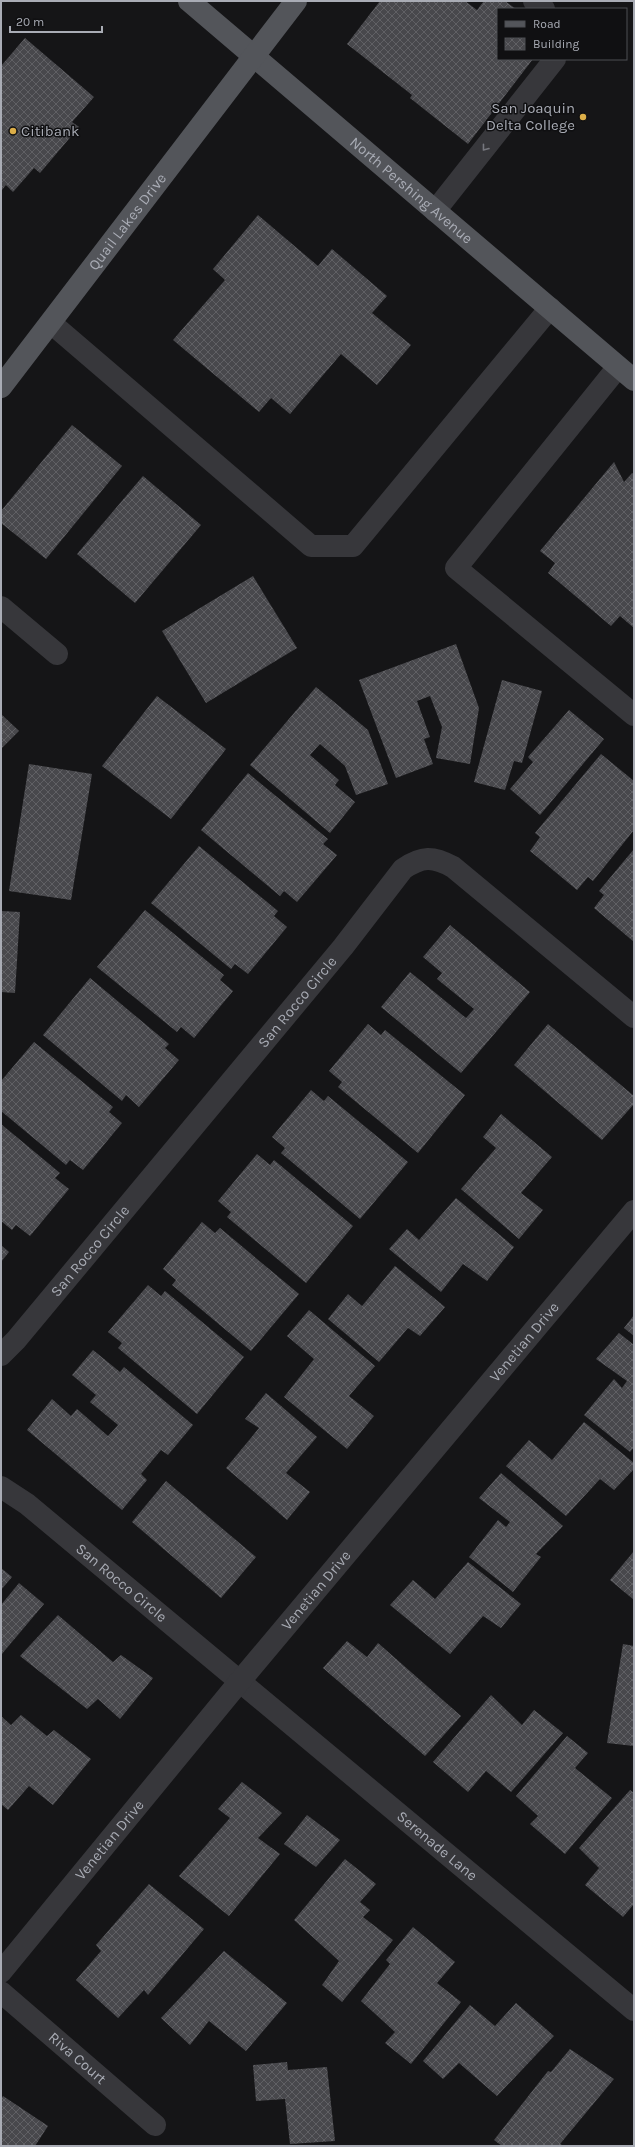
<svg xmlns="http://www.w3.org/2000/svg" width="635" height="2147" font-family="Karla,sans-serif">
	<defs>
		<pattern id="building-cross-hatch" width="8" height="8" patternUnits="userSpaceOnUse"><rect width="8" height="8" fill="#48484c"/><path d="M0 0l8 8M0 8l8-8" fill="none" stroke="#606064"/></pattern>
	</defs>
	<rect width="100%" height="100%" fill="#151517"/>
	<g fill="url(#building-cross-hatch)">
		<path d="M380,1H465L477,10L484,1H505L516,9H498V59H533L468,144L410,98L412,95L347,44Z"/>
		<path d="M25,38L94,97L72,122L79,127L40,173L34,168L13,192L6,185L1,191V66Z"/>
		<path d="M258,215L318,266L332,249L387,296L372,313L411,345L377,385L341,354L290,414L271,398L259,412L173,340L225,280L213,269Z"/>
		<path d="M72,425L122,466L46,559L1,523V511Z"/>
		<path d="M614,462L624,482L632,473L634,474V628L620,616L611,626L548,573L555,563L540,551Z"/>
		<path d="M143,476L201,525L135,603L77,554Z"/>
		<path d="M253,576L297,648L206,703L162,631Z"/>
		<path d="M456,644L479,708L470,764L436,758L442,727L430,696L417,701L430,737L424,739L433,764L396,778L359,680Z"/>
		<path d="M502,680L542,691L522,763L514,761L505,790L474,782Z"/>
		<path d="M316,687L368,730L388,784L356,795L345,766L320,744L310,755L339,780L335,785L355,802L330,833L250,765Z"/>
		<path d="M157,696L226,749L171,819L102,766Z"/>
		<path d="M569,710L604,739L540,815L510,789L533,762L528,757Z"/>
		<path d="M1,714L19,731L1,749Z"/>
		<path d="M601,754L634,781V830L593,881L588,877L577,890L530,851L540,837L535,833Z"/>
		<path d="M29,764L92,774L71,900L9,891Z"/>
		<path d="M248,773L328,839L323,844L337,855L297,902L284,891L280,896L201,830Z"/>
		<path d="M199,846L278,911L274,916L287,927L248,974L235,964L231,969L151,903Z"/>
		<path d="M634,849V942L594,908L604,895L599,891Z"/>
		<path d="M145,910L224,975L220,980L233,991L194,1038L181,1027L177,1032L97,967Z"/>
		<path d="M1,911L20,912L15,993L1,992Z"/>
		<path d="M450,925L530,992L461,1073L381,1007L410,972L466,1018L474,1009L437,979L442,973L423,957Z"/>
		<path d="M90,978L169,1044L165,1048L179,1060L139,1107L126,1095L122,1101L43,1035Z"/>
		<path d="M368,1024L381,1035L385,1030L465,1095L418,1153L338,1087L342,1082L329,1071Z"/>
		<path d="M548,1024L634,1096V1104L602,1140L514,1065Z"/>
		<path d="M34,1042L113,1107L109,1112L122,1123L83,1170L70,1160L66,1165L1,1111V1081Z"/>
		<path d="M311,1090L324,1101L328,1096L408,1162L360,1219L281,1153L285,1148L272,1137Z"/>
		<path d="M501,1114L552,1157L521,1193L543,1210L519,1239L461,1189L496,1148L483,1137Z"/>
		<path d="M1,1124L60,1173L55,1178L69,1189L30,1236L16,1225L12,1230L1,1221Z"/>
		<path d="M257,1154L270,1165L274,1160L353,1226L306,1283L227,1217L231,1212L218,1201Z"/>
		<path d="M456,1198L514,1247L487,1281L463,1264L441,1292L389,1249L407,1229L419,1240Z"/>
		<path d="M202,1222L215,1233L220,1228L299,1294L251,1351L172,1285L176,1280L163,1269Z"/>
		<path d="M1,1245L9,1252L1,1262Z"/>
		<path d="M395,1266L445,1307L420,1336L408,1328L379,1362L328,1319L348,1294L362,1306Z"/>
		<path d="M148,1285L161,1296L165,1291L244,1357L197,1414L118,1348L122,1343L108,1332Z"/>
		<path d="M309,1310L375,1366L349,1396L374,1416L347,1449L284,1397L314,1359L287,1336Z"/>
		<path d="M634,1315V1336L624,1328Z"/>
		<path d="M619,1333L634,1345V1447L630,1452L584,1415L614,1379L622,1388L627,1381L596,1359Z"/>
		<path d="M93,1350L120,1372L124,1367L193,1425L168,1455L161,1450L141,1474L147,1480L122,1510L27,1430L52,1399L71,1416L77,1409L108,1436L118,1425L90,1402L96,1395L72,1375Z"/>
		<path d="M266,1393L317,1437L286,1473L310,1492L287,1520L226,1468L259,1428L245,1419Z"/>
		<path d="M584,1422L634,1463V1469L614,1490L600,1479L566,1516L506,1466L529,1440L552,1460Z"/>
		<path d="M501,1473L563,1526L536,1554L541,1557L513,1592L469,1557L498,1520L506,1527L510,1522L479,1498Z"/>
		<path d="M166,1481L256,1557L221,1598L132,1522Z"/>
		<path d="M634,1551V1600L610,1580Z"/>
		<path d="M468,1562L521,1604L501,1628L483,1616L450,1654L390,1605L413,1580L435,1599Z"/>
		<path d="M1,1568L12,1577L1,1590Z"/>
		<path d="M19,1583L44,1604L1,1655V1605Z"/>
		<path d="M58,1615L113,1662L121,1655L153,1678L120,1719L98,1699L87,1709L20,1656Z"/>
		<path d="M347,1641L367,1657L378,1643L461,1716L425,1756L323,1668Z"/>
		<path d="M623,1644L634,1646V1746L607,1743Z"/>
		<path d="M491,1695L522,1725L534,1710L563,1733L511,1792L486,1771L468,1792L433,1762Z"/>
		<path d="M21,1715L47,1736L54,1730L91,1759L53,1805L29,1786L8,1810L1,1804V1716L11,1725Z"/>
		<path d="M567,1736L588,1753L575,1768L612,1798L565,1854L530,1824L538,1816L516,1796Z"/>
		<path d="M242,1782L282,1813L258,1838L280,1854L229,1916L179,1876L230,1818L218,1809Z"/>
		<path d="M630,1790L634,1793V1904L623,1917L585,1885L599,1868L579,1848Z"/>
		<path d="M307,1815L340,1840L316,1867L284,1844Z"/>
		<path d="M345,1859L376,1884L360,1902L370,1910L363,1917L393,1940L342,2002L322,1985L339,1961L294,1920Z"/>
		<path d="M149,1884L204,1929L148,1995L144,1990L118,2018L76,1980L101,1951L96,1945Z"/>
		<path d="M413,1927L455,1962L437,1983L461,2002L411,2064L385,2043L395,2032L361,2001L390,1964L386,1960Z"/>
		<path d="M224,1951L287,2003L246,2051L209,2021L190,2045L161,2018Z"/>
		<path d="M516,2003L554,2036L497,2096L459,2063L443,2079L423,2061L470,2005L495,2026Z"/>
		<path d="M570,2049L614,2079L560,2144L564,2146H502L494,2140L548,2071L551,2072Z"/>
		<path d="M287,2062L288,2070L327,2067L335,2141L290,2144L285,2099L256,2101L253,2065Z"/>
		<path d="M3,2096L48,2126L35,2146H1V2099Z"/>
	</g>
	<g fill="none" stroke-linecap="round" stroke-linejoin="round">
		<g stroke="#37373b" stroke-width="22">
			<path d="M534,1L544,9"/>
			<path d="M435,211L555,59"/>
			<path d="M51,323L311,546H353L550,308"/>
			<path d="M618,367L456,568L634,715"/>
			<path d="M1,607L57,654"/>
			<path id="s1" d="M1,1355L16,1340L343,947L403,869C422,856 433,856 453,867L634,1017"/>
			<path id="s2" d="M1,1487L27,1504L634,2010"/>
			<path id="s3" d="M1,1972L240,1681L634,1211"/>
			<path id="s4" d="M1,1992L155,2125"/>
		</g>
		<g stroke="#53555a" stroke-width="22">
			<path id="s5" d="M189,1L634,380"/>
			<path id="s6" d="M1,387L296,1"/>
		</g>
	</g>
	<defs><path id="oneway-chevron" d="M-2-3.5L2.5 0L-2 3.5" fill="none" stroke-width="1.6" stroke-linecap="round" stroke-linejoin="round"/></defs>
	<use stroke="#76777e" href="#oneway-chevron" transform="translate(485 148) rotate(128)"/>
	<g fill="#dcae48" stroke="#101012" stroke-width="1.5">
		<circle cx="583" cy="117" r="4"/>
		<circle cx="13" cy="131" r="4"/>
	</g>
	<g text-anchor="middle" stroke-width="3" stroke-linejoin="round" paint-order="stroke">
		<g font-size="15" fill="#a9acb5" stroke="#101012" text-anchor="end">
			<text x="575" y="113">San Joaquin<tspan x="575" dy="17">Delta College</tspan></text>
			<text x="21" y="136" text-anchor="start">Citibank</text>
		</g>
		<g font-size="15" fill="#a9acb5" stroke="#101012">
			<text dy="5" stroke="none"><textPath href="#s5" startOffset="292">North Pershing Avenue</textPath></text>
			<text dy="5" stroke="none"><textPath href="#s6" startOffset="208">Quail Lakes Drive</textPath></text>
			<text dy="5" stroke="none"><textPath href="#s1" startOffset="461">San Rocco Circle</textPath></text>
			<text dy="5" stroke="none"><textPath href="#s1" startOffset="137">San Rocco Circle</textPath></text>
			<text dy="5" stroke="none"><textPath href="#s3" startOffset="819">Venetian Drive</textPath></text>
			<text dy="5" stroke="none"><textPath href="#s2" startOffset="154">San Rocco Circle</textPath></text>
			<text dy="5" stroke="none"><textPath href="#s3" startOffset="495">Venetian Drive</textPath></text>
			<text dy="5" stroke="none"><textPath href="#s3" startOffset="171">Venetian Drive</textPath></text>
			<text dy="5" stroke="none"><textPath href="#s2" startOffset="565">Serenade Lane</textPath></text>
			<text dy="5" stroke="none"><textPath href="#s4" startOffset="101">Riva Court</textPath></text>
		</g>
	</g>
	<rect width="635" height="2147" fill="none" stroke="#a9acb5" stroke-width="4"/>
	<rect x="497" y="8" width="130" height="52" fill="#101012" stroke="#4d4e53"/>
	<rect x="505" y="21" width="20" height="6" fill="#53555a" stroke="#4d4e53"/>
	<text x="533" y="28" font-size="12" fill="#a9acb5">Road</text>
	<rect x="505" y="38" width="20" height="12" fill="url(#building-cross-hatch)" stroke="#4d4e53"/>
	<text x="533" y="48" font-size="12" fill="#a9acb5">Building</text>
	<path d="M10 26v6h92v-6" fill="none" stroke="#a9acb5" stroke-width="2"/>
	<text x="16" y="26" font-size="12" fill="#a9acb5" stroke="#101012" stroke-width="3" paint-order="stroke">20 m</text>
</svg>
